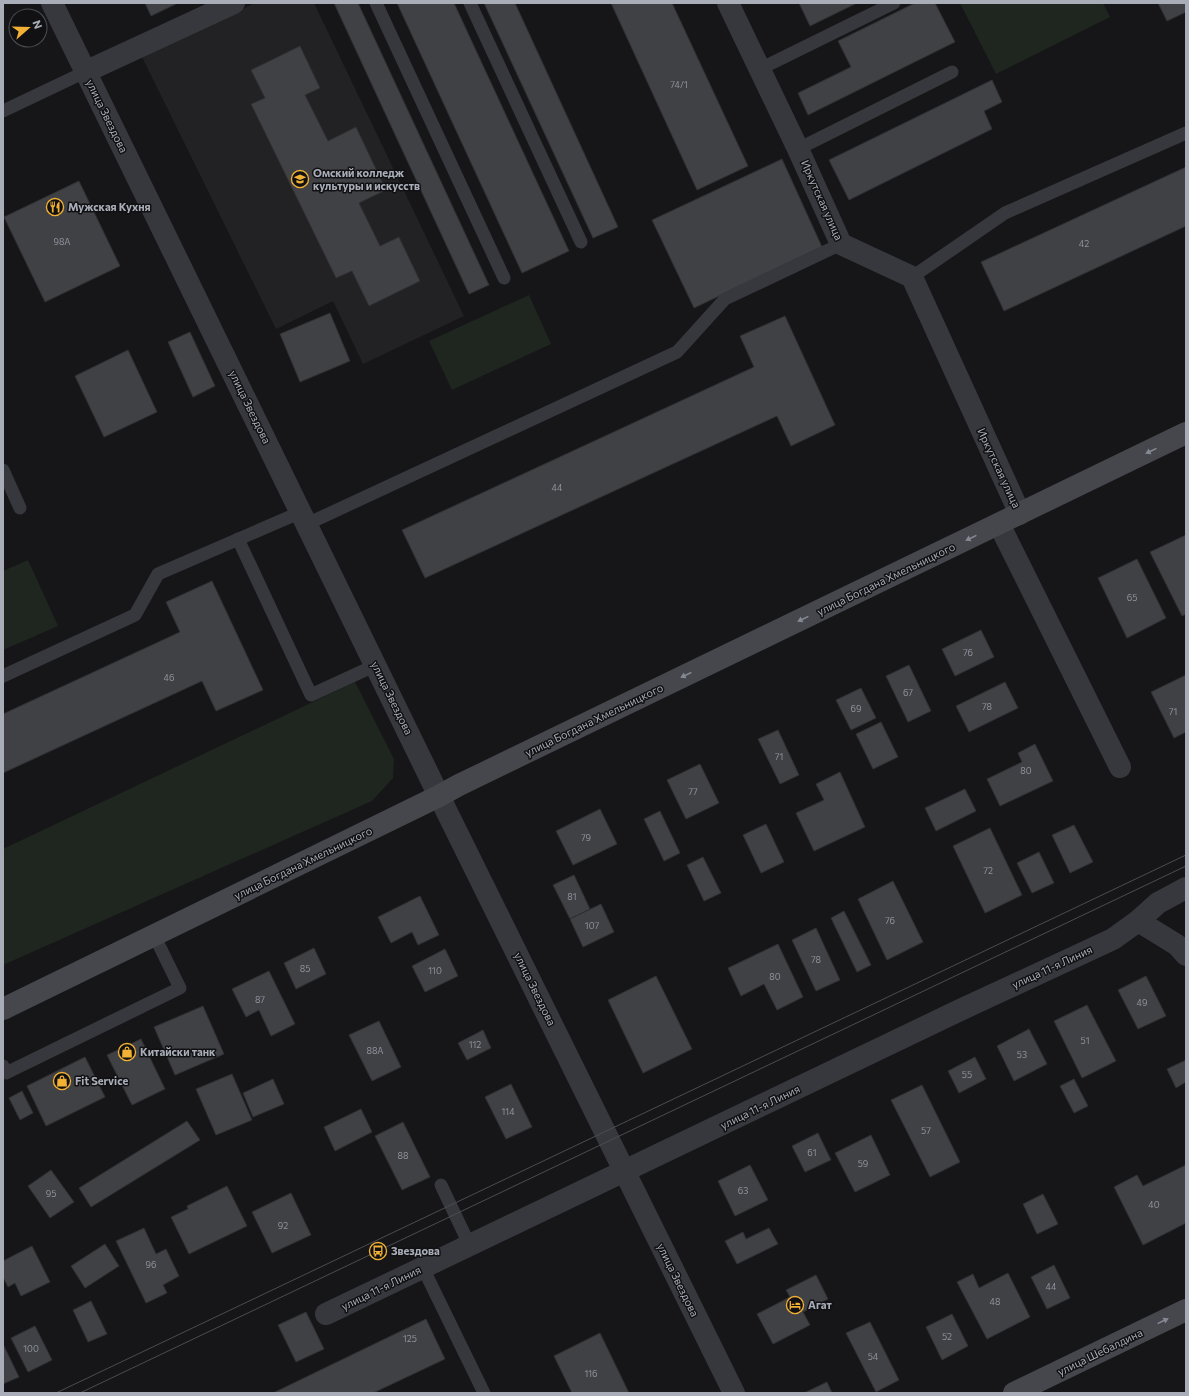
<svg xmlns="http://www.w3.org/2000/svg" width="1189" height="1396" font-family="Commissioner,sans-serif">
	<rect width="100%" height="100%" fill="#161618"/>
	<path fill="#222225" d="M255,3H314L464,316L363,364L333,301L276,329L142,57Z"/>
	<g fill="#1e261f">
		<path d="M960,3H1103L1110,17L996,74Z"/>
		<path d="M529,295L551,344L452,390L429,341Z"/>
		<path d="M28,560L58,626L3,650V571Z"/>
		<path d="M355,682L394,759L393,778L372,801L3,965V849Z"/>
	</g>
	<g fill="#404145" stroke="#303034">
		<path d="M145,3H178L151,16Z"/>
		<path d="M334,3H358L489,285L469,294Z"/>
		<path d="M397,3H454L569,251L522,273Z"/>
		<path d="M484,3H515L618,227L593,238Z"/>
		<path d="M611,3H672L748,166L697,190Z"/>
		<path d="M799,3H857L810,26Z"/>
		<path d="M915,3H935L955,42L808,115L798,93L851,67L838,41Z"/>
		<path d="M1158,3H1186V12L1167,21Z"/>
		<path d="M300,46L320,88L305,95L328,141L356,127L386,190L359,203L380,246L399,237L420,281L369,306L352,271L336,278L251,104L265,98L251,70Z"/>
		<path d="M992,80L1002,102L984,111L992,129L849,200L829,160Z"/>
		<path d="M782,159L822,247L694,308L652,220Z"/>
		<path d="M1186,167V226L1004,311L981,262Z"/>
		<path d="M79,181L120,266L45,302L4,217Z"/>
		<path d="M330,313L350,361L300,382L280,334Z"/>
		<path d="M785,316L835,425L791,446L777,416L425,578L402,530L754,367L740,336Z"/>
		<path d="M190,332L215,386L193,397L168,342Z"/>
		<path d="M128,350L157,412L104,437L75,376Z"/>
		<path d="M1186,535V614L1182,616L1150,552Z"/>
		<path d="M1137,559L1166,618L1127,638L1098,578Z"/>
		<path d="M212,581L263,690L216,711L202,681L3,773V714L180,632L166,602Z"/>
		<path d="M981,630L994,657L955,676L942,649Z"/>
		<path d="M909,665L931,711L908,722L886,676Z"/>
		<path d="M1186,675V732L1174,738L1151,692Z"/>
		<path d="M1005,682L1018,708L969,732L956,706Z"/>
		<path d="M861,688L876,718L851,730L836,700Z"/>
		<path d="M881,722L898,757L873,769L856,734Z"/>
		<path d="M778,730L799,775L780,784L758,739Z"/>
		<path d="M1035,744L1053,781L1000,806L987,779L1022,762L1018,753Z"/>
		<path d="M700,764L719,803L686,819L667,780Z"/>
		<path d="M840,772L865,827L814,851L796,813L824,800L816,784Z"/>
		<path d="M965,789L976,811L936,831L925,808Z"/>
		<path d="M600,809L617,844L573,865L556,831Z"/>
		<path d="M660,811L680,853L664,861L644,819Z"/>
		<path d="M766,824L784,862L761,873L743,835Z"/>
		<path d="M1074,825L1093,862L1070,873L1052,835Z"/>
		<path d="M990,828L1022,895L985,913L953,846Z"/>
		<path d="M1039,852L1054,883L1032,893L1017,863Z"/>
		<path d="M703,857L721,893L704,901L687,865Z"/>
		<path d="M574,875L590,909L570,919L553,885Z"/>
		<path d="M893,881L923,942L887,960L858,899Z"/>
		<path d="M420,896L439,935L418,945L412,932L391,943L378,917Z"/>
		<path d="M601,904L614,932L583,947L570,919Z"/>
		<path d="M844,911L871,965L857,972L831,918Z"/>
		<path d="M816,928L840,980L816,991L792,940Z"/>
		<path d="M778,944L803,997L777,1010L764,984L741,996L728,968Z"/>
		<path d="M314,948L326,974L296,989L284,963Z"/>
		<path d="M445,949L458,976L425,992L412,966Z"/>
		<path d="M269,971L295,1024L271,1036L259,1010L246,1017L232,989Z"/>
		<path d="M656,976L692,1049L643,1073L608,1000Z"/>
		<path d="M1146,976L1166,1016L1138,1029L1118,990Z"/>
		<path d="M1087,1005L1116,1061L1082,1078L1054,1021Z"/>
		<path d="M203,1006L224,1054L175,1075L154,1027Z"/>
		<path d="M379,1021L401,1067L372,1081L349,1035Z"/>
		<path d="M1029,1029L1047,1064L1014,1081L997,1046Z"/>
		<path d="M483,1030L491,1048L467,1060L458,1043Z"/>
		<path d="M141,1039L165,1089L132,1105L107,1055Z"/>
		<path d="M85,1057L105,1097L46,1126L27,1086Z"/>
		<path d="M975,1057L986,1079L959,1093L948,1071Z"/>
		<path d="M1186,1060V1082L1176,1088L1167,1069Z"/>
		<path d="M232,1074L252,1120L216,1135L196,1089Z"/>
		<path d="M273,1079L284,1104L253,1117L243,1093Z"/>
		<path d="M1074,1079L1088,1106L1074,1113L1060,1086Z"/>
		<path d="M511,1084L532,1127L506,1139L485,1097Z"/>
		<path d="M922,1085L960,1162L930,1177L891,1100Z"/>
		<path d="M22,1091L33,1113L20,1120L9,1098Z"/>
		<path d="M361,1109L372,1132L335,1151L324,1127Z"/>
		<path d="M187,1121L200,1140L91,1207L79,1188Z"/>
		<path d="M403,1122L430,1177L402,1190L375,1136Z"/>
		<path d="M818,1133L831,1160L805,1172L792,1146Z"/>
		<path d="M871,1135L890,1175L855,1192L835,1153Z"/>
		<path d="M750,1165L768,1200L735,1216L718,1181Z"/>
		<path d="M1186,1165V1223L1143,1245L1114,1187L1137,1175L1143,1186Z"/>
		<path d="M51,1170L74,1202L50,1218L28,1186Z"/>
		<path d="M227,1186L247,1226L189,1254L171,1217L188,1209L187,1206Z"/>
		<path d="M291,1193L311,1235L272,1253L252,1212Z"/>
		<path d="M1043,1194L1058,1224L1037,1234L1023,1204Z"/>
		<path d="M144,1228L156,1254L166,1249L179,1276L163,1285L167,1293L146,1303L116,1241Z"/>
		<path d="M769,1228L778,1244L737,1264L725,1241L743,1232L746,1239Z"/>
		<path d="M105,1244L119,1266L85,1288L71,1266Z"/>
		<path d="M32,1246L50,1282L21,1296L15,1283L8,1287L3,1277V1261Z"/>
		<path d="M1054,1265L1070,1298L1047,1309L1031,1277Z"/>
		<path d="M1008,1273L1030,1317L987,1339L957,1282L973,1274L979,1288Z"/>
		<path d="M816,1275L828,1299L803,1312L810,1325L773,1344L757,1314L790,1297L786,1290Z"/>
		<path d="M91,1301L107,1334L88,1342L73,1310Z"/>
		<path d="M306,1312L324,1349L296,1362L278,1325Z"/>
		<path d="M952,1314L968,1346L942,1360L926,1327Z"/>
		<path d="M426,1319L445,1359L373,1393H273Z"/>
		<path d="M870,1322L899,1380L876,1392L846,1333Z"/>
		<path d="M35,1326L52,1360L28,1372L11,1338Z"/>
		<path d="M600,1333L629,1393H572L554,1356Z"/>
		<path d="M3,1344L19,1377L3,1384Z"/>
		<path d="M827,1382L832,1393H804Z"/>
	</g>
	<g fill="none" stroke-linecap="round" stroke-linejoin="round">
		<g stroke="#37383d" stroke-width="13">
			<path d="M376,3L504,278"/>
			<path d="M470,3L581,242"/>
			<path d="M760,69L894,3"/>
			<path d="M3,111L85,72"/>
			<path d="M798,149L952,72"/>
			<path d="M912,277L1005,213L1186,133"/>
			<path d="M3,470L20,508"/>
			<path d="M307,524L677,352L725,299L841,244"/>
			<path d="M238,539L311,695L376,665"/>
			<path d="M3,676L135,615L158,574L301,512"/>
			<path d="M3,1066L6,1073L180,988L154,935"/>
			<path d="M441,1185L470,1246"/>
			<path d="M423,1268L484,1393"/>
		</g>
		<g stroke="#37383d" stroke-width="22">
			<path d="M52,3L439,796L734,1393"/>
			<path d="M728,3L798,149L841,244L912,277L1020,514"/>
			<path d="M85,72L234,3"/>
			<path d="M999,524L1120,767"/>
			<path d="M1138,921L1177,945L1186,955"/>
			<path d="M326,1314L958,1011L1113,939L1138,921L1158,903L1186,888"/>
		</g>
		<g stroke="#45474d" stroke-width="22">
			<path d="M3,1009L439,796L459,785L1186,433"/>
			<path d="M1014,1393L1186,1310"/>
		</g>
		<g stroke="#4a4c52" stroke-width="1">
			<path d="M56,1393L1186,855"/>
			<path d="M80,1393L1186,866"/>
		</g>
	</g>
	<defs><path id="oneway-solid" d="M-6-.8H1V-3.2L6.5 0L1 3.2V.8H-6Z"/></defs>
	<g fill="#858993">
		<use href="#oneway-solid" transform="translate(1151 451) rotate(154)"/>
		<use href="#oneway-solid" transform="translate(971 538) rotate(154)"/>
		<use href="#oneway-solid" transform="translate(803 619) rotate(154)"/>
		<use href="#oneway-solid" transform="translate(686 675) rotate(154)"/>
		<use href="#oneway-solid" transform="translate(1163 1321) rotate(-26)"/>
	</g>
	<defs>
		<g id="university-ring" transform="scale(0.9)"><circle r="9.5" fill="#111113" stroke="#f2b134" stroke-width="1.5"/><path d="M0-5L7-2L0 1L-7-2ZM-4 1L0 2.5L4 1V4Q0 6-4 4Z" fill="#f2b134"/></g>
		<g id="restaurant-ring" transform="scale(0.9)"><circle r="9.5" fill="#111113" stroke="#f2b134" stroke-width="1.5"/><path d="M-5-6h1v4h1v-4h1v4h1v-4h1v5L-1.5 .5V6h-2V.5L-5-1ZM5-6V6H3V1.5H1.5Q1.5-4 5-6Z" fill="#f2b134"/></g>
		<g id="shop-ring" transform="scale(0.9)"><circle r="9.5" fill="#111113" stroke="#f2b134" stroke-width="1.5"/><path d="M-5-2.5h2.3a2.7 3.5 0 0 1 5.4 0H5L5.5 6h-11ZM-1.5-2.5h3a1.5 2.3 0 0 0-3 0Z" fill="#f2b134"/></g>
		<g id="bus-ring" transform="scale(0.9)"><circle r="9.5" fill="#111113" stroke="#f2b134" stroke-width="1.5"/><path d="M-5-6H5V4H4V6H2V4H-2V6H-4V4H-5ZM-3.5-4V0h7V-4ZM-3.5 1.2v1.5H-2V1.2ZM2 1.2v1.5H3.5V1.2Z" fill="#f2b134"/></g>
		<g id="hotel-ring" transform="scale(0.9)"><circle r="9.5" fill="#111113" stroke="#f2b134" stroke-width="1.5"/><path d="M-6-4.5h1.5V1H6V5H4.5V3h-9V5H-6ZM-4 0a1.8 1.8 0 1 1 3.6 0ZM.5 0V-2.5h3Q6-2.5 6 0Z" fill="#f2b134"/></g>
	</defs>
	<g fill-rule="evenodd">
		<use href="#university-ring" x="300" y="179"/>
		<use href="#restaurant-ring" x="55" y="207"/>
		<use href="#shop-ring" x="127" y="1052"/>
		<use href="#shop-ring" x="62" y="1081"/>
		<use href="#bus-ring" x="378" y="1251"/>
		<use href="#hotel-ring" x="795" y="1305"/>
	</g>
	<g text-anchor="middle" stroke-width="3" stroke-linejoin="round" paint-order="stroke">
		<g font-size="9" fill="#8e929b">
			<text x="679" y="88">74/1</text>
			<text x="62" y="245">98А</text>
			<text x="1084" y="247">42</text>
			<text x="557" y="491">44</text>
			<text x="1132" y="601">65</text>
			<text x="968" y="656">76</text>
			<text x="169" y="681">46</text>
			<text x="908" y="696">67</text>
			<text x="987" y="710">78</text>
			<text x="856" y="712">69</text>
			<text x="1173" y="715">71</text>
			<text x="779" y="760">71</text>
			<text x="1026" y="774">80</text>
			<text x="693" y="795">77</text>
			<text x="586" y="841">79</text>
			<text x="988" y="874">72</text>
			<text x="572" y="900">81</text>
			<text x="890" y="924">76</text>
			<text x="592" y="929">107</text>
			<text x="816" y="963">78</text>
			<text x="305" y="972">85</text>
			<text x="435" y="974">110</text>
			<text x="775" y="980">80</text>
			<text x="260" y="1003">87</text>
			<text x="1142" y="1006">49</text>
			<text x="1085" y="1044">51</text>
			<text x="475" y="1048">112</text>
			<text x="375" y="1054">88А</text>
			<text x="1022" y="1058">53</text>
			<text x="967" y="1078">55</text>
			<text x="508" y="1115">114</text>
			<text x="926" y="1134">57</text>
			<text x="812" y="1156">61</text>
			<text x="403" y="1159">88</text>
			<text x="863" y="1167">59</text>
			<text x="743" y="1194">63</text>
			<text x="51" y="1197">95</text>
			<text x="1154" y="1208">40</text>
			<text x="283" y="1229">92</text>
			<text x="151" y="1268">96</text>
			<text x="1051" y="1290">44</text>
			<text x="995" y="1305">48</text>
			<text x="947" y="1340">52</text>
			<text x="410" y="1342">125</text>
			<text x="31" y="1352">100</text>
			<text x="873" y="1360">54</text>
			<text x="591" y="1377">116</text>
		</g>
		<g font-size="11" fill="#a8adb8" stroke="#111113">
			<text transform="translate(107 116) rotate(64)" y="4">улица Звездова</text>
			<text transform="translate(822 200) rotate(66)" y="4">Иркутская улица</text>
			<text transform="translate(250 407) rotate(64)" y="4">улица Звездова</text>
			<text transform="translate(999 468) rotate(65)" y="4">Иркутская улица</text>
			<text transform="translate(886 579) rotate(-26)" y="4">улица Богдана Хмельницкого</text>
			<text transform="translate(392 698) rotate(64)" y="4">улица Звездова</text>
			<text transform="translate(594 720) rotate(-26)" y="4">улица Богдана Хмельницкого</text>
			<text transform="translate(303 863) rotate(-26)" y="4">улица Богдана Хмельницкого</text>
			<text transform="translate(1052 967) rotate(-25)" y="4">улица 11-я Линия</text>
			<text transform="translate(535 989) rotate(64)" y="4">улица Звездова</text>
			<text transform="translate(760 1107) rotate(-26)" y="4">улица 11-я Линия</text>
			<text transform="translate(678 1280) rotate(64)" y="4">улица Звездова</text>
			<text transform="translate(381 1288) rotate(-26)" y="4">улица 11-я Линия</text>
			<text transform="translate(1100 1352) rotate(-26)" y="4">улица Шебалдина</text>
		</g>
		<g font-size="11" font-weight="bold" fill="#a8adb8" stroke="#111113" text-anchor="start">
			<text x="313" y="177">Омский колледж<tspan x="313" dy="13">культуры и искусств</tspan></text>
			<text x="68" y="211">Мужская Кухня</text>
			<text x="140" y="1056">Китайски танк</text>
			<text x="75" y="1085">Fit Service</text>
			<text x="391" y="1255">Звездова</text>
			<text x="808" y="1309">Агат</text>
		</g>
	</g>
	<rect width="1189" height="1396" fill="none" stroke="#a8adb8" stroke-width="8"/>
	<g transform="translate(28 28) rotate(70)"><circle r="19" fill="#111113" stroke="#4d4f55"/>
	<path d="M0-3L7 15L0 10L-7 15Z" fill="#f2b134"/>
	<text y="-6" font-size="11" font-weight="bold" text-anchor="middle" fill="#a8adb8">N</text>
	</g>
</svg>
